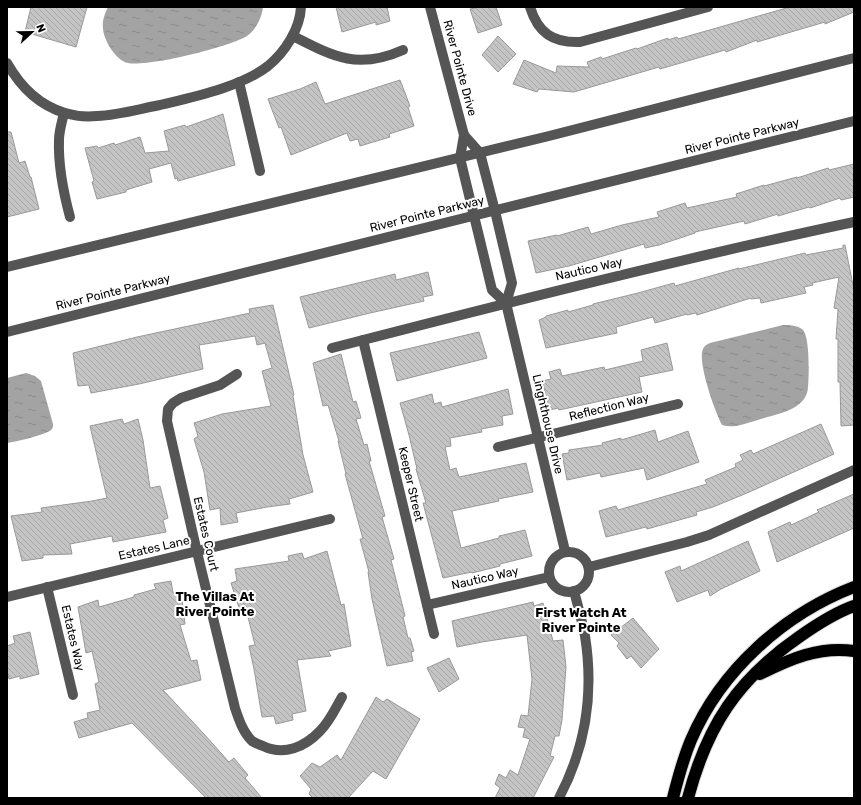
<svg xmlns="http://www.w3.org/2000/svg" width="861" height="805" font-family="Rubik,sans-serif">
	<defs>
		<pattern id="water-ripples" width="26" height="14" patternUnits="userSpaceOnUse"><rect width="26" height="14" fill="#a3a3a3"/><path d="M2 4q2-2 4 0t4 0M15 11q2-2 4 0t4 0" fill="none" stroke="#8b8b8b"/></pattern>
		<pattern id="building-back-hatch" width="6" height="6" patternUnits="userSpaceOnUse"><rect width="6" height="6" fill="#c4c4c4"/><path d="M-1 5l2 2M0 0l6 6M5-1l2 2" fill="none" stroke="#a7a7a7"/></pattern>
	</defs>
	<rect width="100%" height="100%" fill="#fff"/>
	<g fill="url(#water-ripples)">
		<path d="M108,7H263C262,17 256,30 247,36C229,47 149,67 128,63C116,61 103,39 103,28C102,21 105,13 108,7Z"/>
		<path d="M783,325C790,325 797,325 803,330C810,338 809,376 808,387C808,391 806,396 804,399C795,412 772,415 758,420C746,423 734,429 722,425C715,412 697,362 703,349C704,346 707,344 710,343Z"/>
		<path d="M26,373L35,376L41,381L53,424C53,427 53,428 51,430C45,435 15,442 7,443V378Z"/>
	</g>
	<g fill="url(#building-back-hatch)" stroke="#999">
		<path d="M31,7H87L76,47L25,32Z"/>
		<path d="M336,7H387L390,21L376,25V22L342,32Z"/>
		<path d="M480,7H496L502,25L478,33L470,9Z"/>
		<path d="M790,7H854V12L825,24V22L757,42V40L726,52L725,50L660,69L659,67L574,92L539,89L537,92L513,84L524,60L556,73L557,66L589,67L587,62L601,57L602,59L636,48L637,49L668,38V40L677,37L678,39Z"/>
		<path d="M498,36L516,54L498,72L482,55Z"/>
		<path d="M400,80L410,106L408,107L414,126L389,134L390,137L360,146L358,139L350,141L347,133L291,155L281,127L279,128L268,99L300,89L316,82L325,104Z"/>
		<path d="M223,114L235,165L178,181L177,178L175,179L171,163L149,169L152,182L126,190V192L97,199L92,182L94,181L85,148L97,146L98,148L114,143L115,145L140,137L145,153L169,151L164,131L185,125L186,127Z"/>
		<path d="M7,132H11L19,163L25,161L30,177H31L39,209L7,217Z"/>
		<path d="M854,164V197L841,200L840,198L810,208L809,207L778,216V214L745,224L744,221L695,232V233L659,245L645,248L644,244L569,266L536,273L528,241L557,235V236L588,227L591,234L622,225L659,217L657,212L685,203L687,208L737,197L736,194L764,185V186L797,177V178L828,168L829,170Z"/>
		<path d="M843,245H845L854,290V425L841,426L840,382H838V339H836L838,309L834,308L839,277L812,283L813,285L804,287L806,293L761,303L760,298L751,299V298L697,315L696,313L687,315V314L655,323L653,317L616,327L617,333L546,348L539,320L546,317V316L568,310V312L593,305V304L638,293L674,283L675,286L739,268V269L805,253L806,255L843,248Z"/>
		<path d="M428,272L433,295L423,297L424,301L370,313L309,328L300,297L395,274L396,280Z"/>
		<path d="M273,305L294,395L293,396L303,455L313,492L289,499L290,504L267,507L236,513L238,522L221,525L220,508L210,510L204,472L194,439L198,436L194,423L222,414L271,406L262,371L272,368L265,343L257,345L255,336L199,345L203,369L139,384L91,393L89,385L78,386L73,353L137,337L250,313L249,309Z"/>
		<path d="M479,332L487,358L397,381L390,353Z"/>
		<path d="M667,343L673,370L639,377L642,392L559,410L558,408L550,410L542,381L551,379L549,372L560,369L562,376L604,367L605,370L643,361L641,350Z"/>
		<path d="M341,354L353,402L356,401L361,418L356,419L364,445L367,444L371,461H369L385,516L382,517L394,559L391,560L405,616L403,617L408,638H410L414,651L411,652L413,661L387,666L372,599L368,572H369L360,539H363L345,474H346L338,441H339L328,405L323,406L313,363Z"/>
		<path d="M508,389L513,414L502,416L503,425L481,429L482,432L450,438L451,446L445,447L450,470L456,468L459,477L526,463L533,492L498,499L499,501L452,511L461,548L499,538V536L525,530L532,556L500,564V566L472,573V572L443,578L423,503H426L416,469H417L409,435L400,403L432,394L434,404L441,402L442,407Z"/>
		<path d="M122,419L124,424L138,419L143,440L150,488L160,486L168,518L163,520L166,532L113,542L112,536L70,544L72,554L43,555V558L22,561L11,516L42,512L41,508L92,501L107,498L90,426Z"/>
		<path d="M821,424L834,454L747,493L713,507L696,512L697,515L647,529L646,527L606,537L599,511L616,506L618,510L707,484L705,480L736,467L735,464L743,460L740,455L751,450L753,454Z"/>
		<path d="M655,430L658,442L688,431L699,462L647,480L644,468L601,477L600,473L567,480L562,454L569,453V450L603,445L602,443L621,438V440Z"/>
		<path d="M854,494V528L777,562L768,532L790,522L791,525L819,512L817,510Z"/>
		<path d="M748,541L760,571L721,589L710,596L708,590L677,602L665,572L680,566L681,571Z"/>
		<path d="M327,551L341,605L344,604L351,646L328,651L331,656L297,660L306,711L292,714L293,720L276,724L274,716L262,717L254,669L249,646L255,645L247,613L241,614L231,583L237,581L235,569L289,561L288,556L302,553L304,559Z"/>
		<path d="M171,581L173,593L181,591L185,624L180,625L191,661L197,660L201,680L163,690L204,734L229,762L234,758L248,775L245,778L262,798H206L132,723L79,738L74,722L88,718L87,713L100,710L95,684L99,682L92,651L86,653L78,607L98,600L99,607L134,597V595L156,589L154,584Z"/>
		<path d="M533,602L534,606L543,603L553,641L563,640L566,667L562,720L559,736H555L550,756L554,757L533,798H495L500,788L495,784L499,774L506,778L510,770L518,775L530,739L523,737L525,728L518,727L521,715L528,716L532,679L527,635L482,642L457,647L452,621Z"/>
		<path d="M633,618L659,649L641,668L631,656L627,659L617,646L619,643L611,635Z"/>
		<path d="M30,632L39,674L20,679V676L9,679L7,672V646L15,643L13,636Z"/>
		<path d="M449,658L459,679L439,692L427,668Z"/>
		<path d="M376,697L383,702L387,699L420,719L386,779L373,771L348,798H313L309,794L311,789L300,776L312,763L320,767L337,755L341,760Z"/>
	</g>
	<g fill="none" stroke-linecap="round" stroke-linejoin="round">
		<g stroke="#dbdbdb" stroke-width="14">
			<g id="highway">
				<path d="M760,674C790,659 819,646 854,651"/>
				<path d="M673,798C678,778 683,759 691,740C721,670 784,614 854,587"/>
				<path d="M688,798C707,726 737,680 799,637C816,625 834,613 854,606"/>
			</g>
		</g>
		<g stroke="#555" stroke-width="10">
			<path d="M430,7L464,135L460,158L492,290L506,303"/>
			<path d="M530,7C538,33 553,43 580,42L708,7"/>
			<path d="M293,36C334,57 358,70 403,50"/>
			<path d="M7,63C20,86 38,105 65,113C75,116 87,117 97,116C119,115 139,109 160,105C193,97 241,87 268,66C285,52 300,29 301,7"/>
			<path d="M239,82L260,171"/>
			<path d="M64,113C62,122 59,131 59,140C58,167 63,191 70,217"/>
			<path d="M464,135L480,153L495,211L512,283L506,303L565,551"/>
			<path d="M7,267L549,136L854,58"/>
			<path d="M7,332L854,121"/>
			<path d="M363,340L434,634"/>
			<path d="M332,348C505,303 679,259 854,222"/>
			<path d="M237,374L220,385L181,398L173,403L168,409L167,421L197,552L235,708C239,720 243,732 252,741C255,743 260,745 263,746C284,756 305,747 320,731C330,721 335,709 342,697"/>
			<path d="M498,447L678,404"/>
			<circle cx="569" cy="572" r="20"/>
			<path d="M589,567L687,542L709,535L854,470"/>
			<path d="M47,587L73,695"/>
			<path d="M7,597L330,519"/>
			<path d="M427,605L549,577"/>
			<path d="M559,798C586,747 594,693 585,636C582,621 578,606 574,591"/>
		</g>
		<use href="#highway" stroke="#000" stroke-width="12"/>
	</g>
	<g text-anchor="middle" stroke-width="4" stroke-linejoin="round" paint-order="stroke">
		<g font-size="12" fill="#000" stroke="#fff">
			<text transform="translate(460 68) rotate(75)" y="4">River Pointe Drive</text>
			<text transform="translate(742 136) rotate(-14)" y="4">River Pointe Parkway</text>
			<text transform="translate(427 214) rotate(-14)" y="4">River Pointe Parkway</text>
			<text transform="translate(589 269) rotate(-13)" y="4">Nautico Way</text>
			<text transform="translate(113 292) rotate(-14)" y="4">River Pointe Parkway</text>
			<text transform="translate(609 407) rotate(-14)" y="4">Reflection Way</text>
			<text transform="translate(548 424) rotate(77)" y="4">Linghthouse Drive</text>
			<text transform="translate(411 484) rotate(77)" y="4">Keeper Street</text>
			<text transform="translate(206 534) rotate(77)" y="4">Estates Court</text>
			<text transform="translate(154 548) rotate(-13)" y="4">Estates Lane</text>
			<text transform="translate(485 578) rotate(-13)" y="4">Nautico Way</text>
			<text transform="translate(73 638) rotate(77)" y="4">Estates Way</text>
		</g>
		<g font-size="13" font-weight="bold" fill="#000" stroke="#fff">
			<text x="215" y="601">The Villas At<tspan x="215" dy="15">River Pointe</tspan></text>
			<text x="581" y="617">First Watch At<tspan x="581" dy="15">River Pointe</tspan></text>
		</g>
	</g>
	<rect width="861" height="805" fill="none" stroke="#000000" stroke-width="16"/>
	<g transform="translate(32 32) rotate(68)" stroke="#ffffff" stroke-width="3" paint-order="stroke">
	<path d="M0-3L7 15L0 10L-7 15Z" fill="#000000"/>
	<text y="-6" font-size="11" font-weight="bold" text-anchor="middle" fill="#000000">N</text>
	</g>
</svg>
